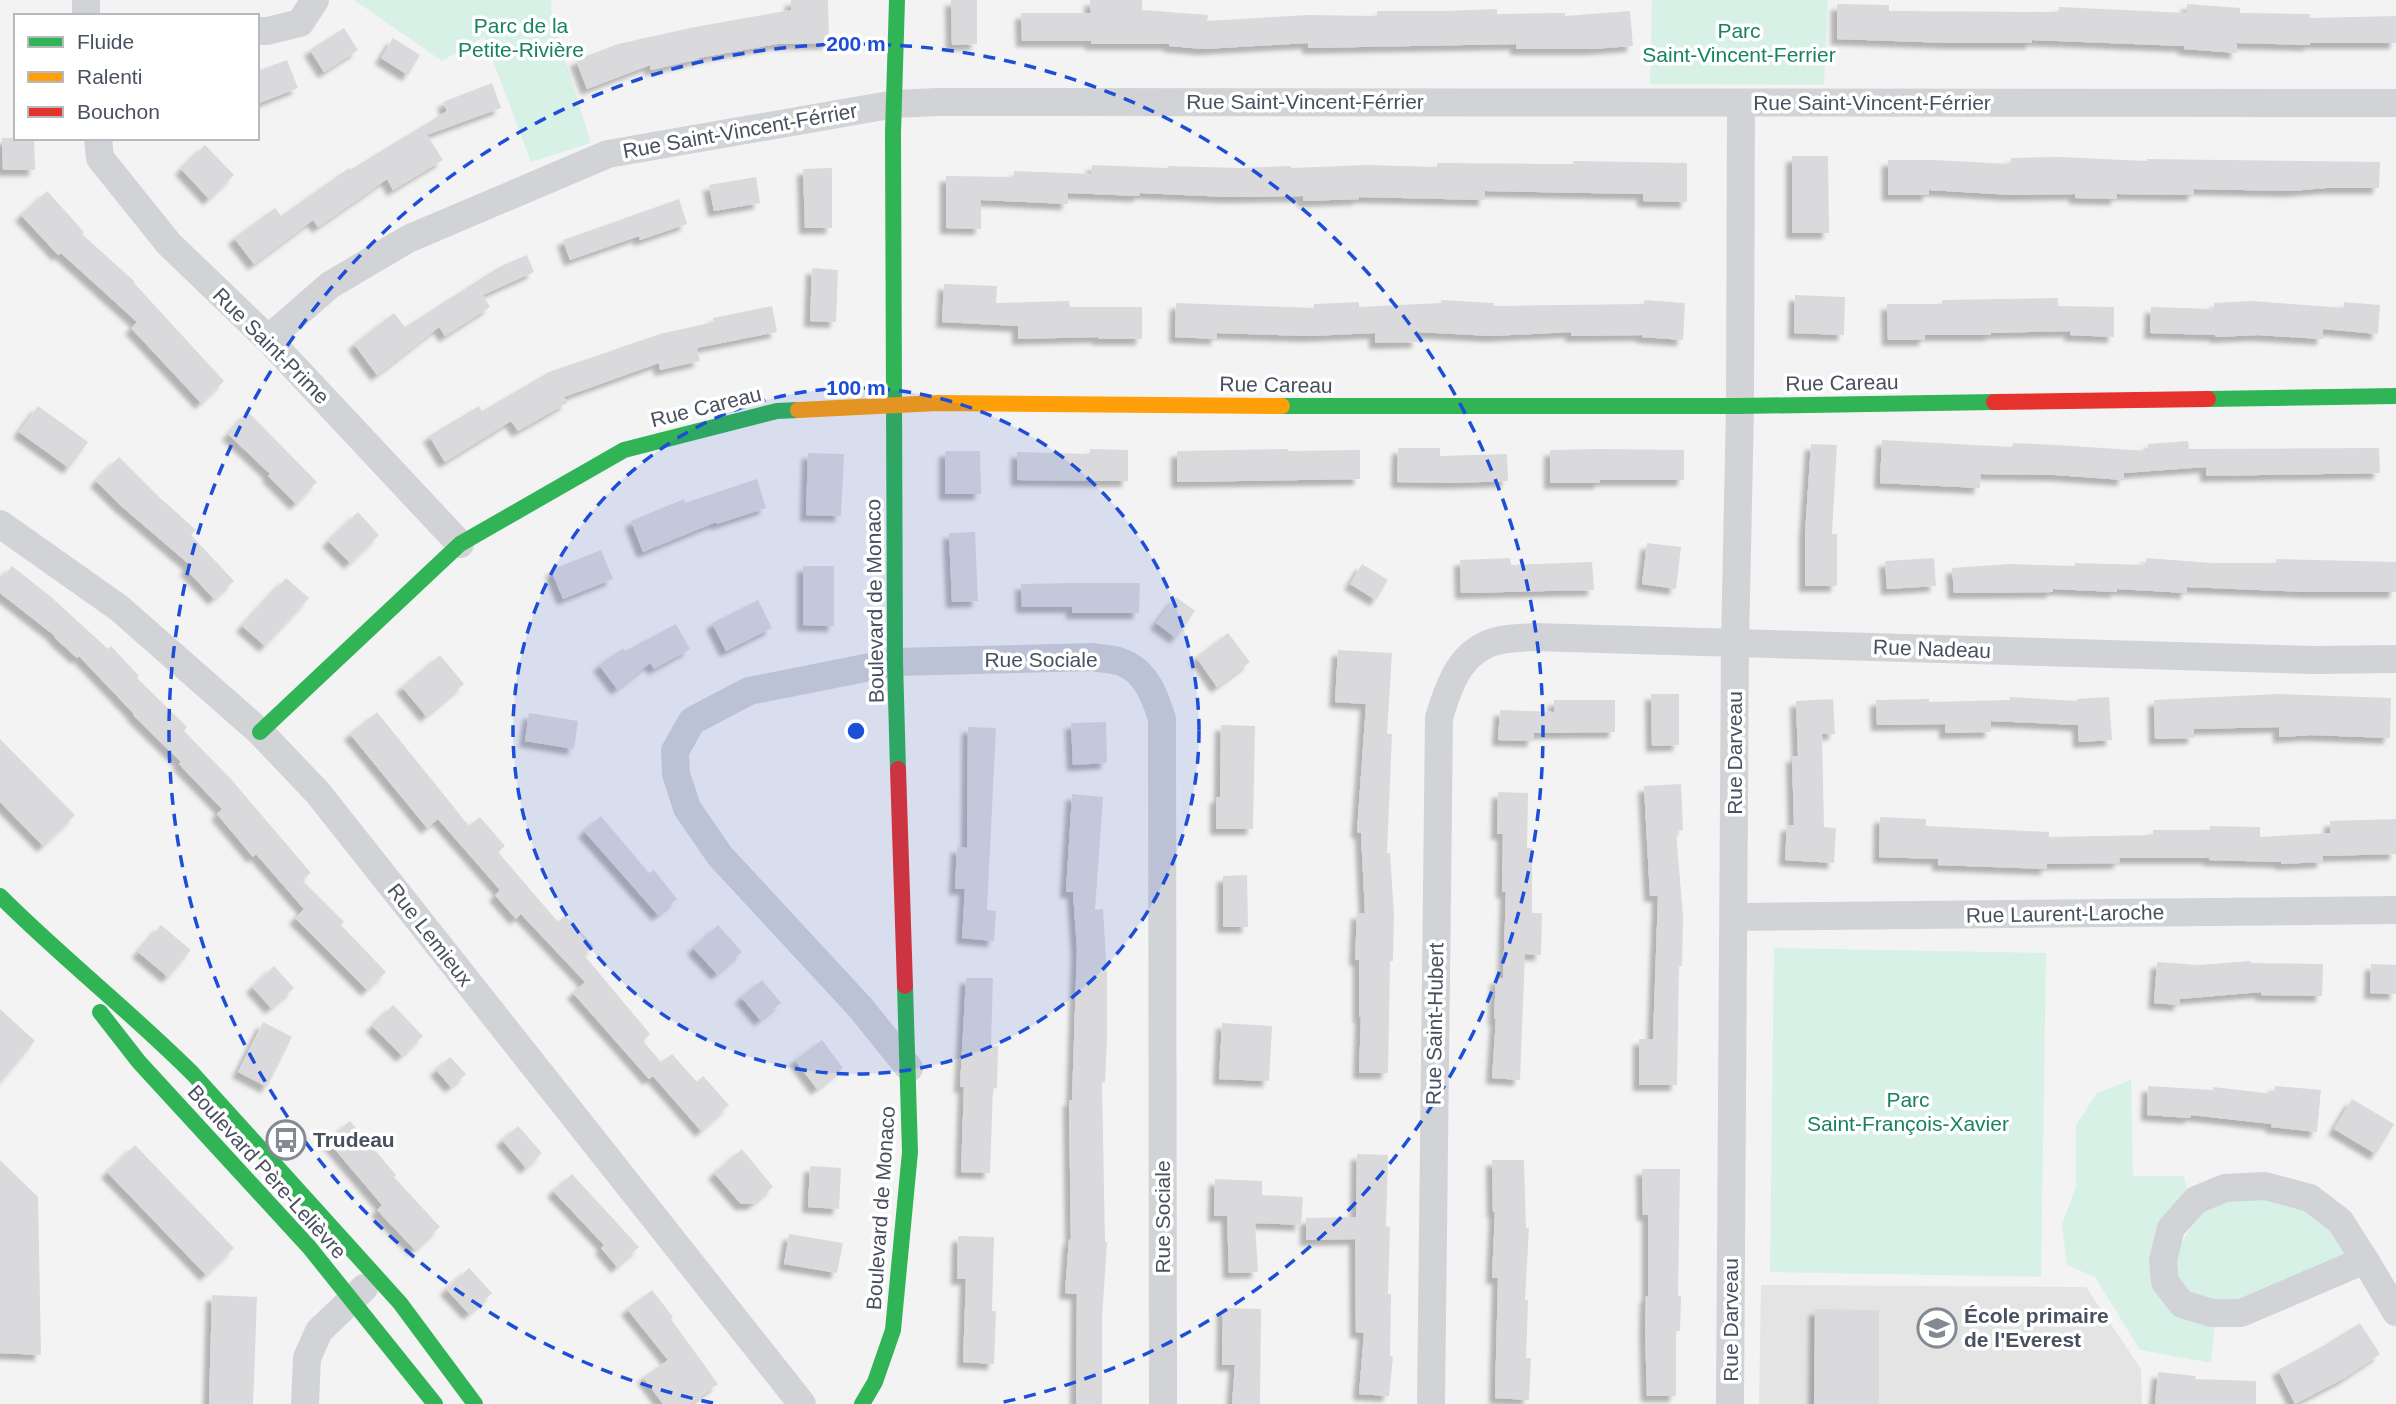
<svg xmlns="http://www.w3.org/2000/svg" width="2396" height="1404" font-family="Helvetica,sans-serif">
	<defs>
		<filter id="shadow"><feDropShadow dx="-6" dy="6" stdDeviation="2" flood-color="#0004"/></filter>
	</defs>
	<rect width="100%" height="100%" fill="#f3f3f3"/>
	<path fill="#e5e4e5" d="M1761,1285L2086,1287L2141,1369L2142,1404H1759Z"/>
	<g fill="#d8f1e6">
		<path d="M354,0H551L552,17L591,143L531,162L484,37L442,61Z"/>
		<path d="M1652,0H1828L1824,85L1650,84Z"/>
		<path d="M1774,948L2046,953L2041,1277L1770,1272Z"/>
		<path d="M2131,1080L2133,1176H2184L2188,1196L2153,1282L2215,1321L2211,1363L2140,1350L2095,1277L2067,1265L2062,1225L2076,1186V1125L2097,1093Z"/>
		<path d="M2261,1194L2305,1205L2331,1227L2347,1257C2318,1269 2242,1306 2215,1302C2200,1299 2187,1291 2175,1284L2173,1260L2198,1213L2222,1200Z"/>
	</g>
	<g fill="#dadadc" filter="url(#shadow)">
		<path d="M791,0H828L829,43L777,44L698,58L699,59L651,70L650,65L587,89L576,60L618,44L695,27L791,10Z"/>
		<path d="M951,0H977V44L952,45Z"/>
		<path d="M1090,0H1142V10L1208,15L1207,21L1308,15L1377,16V11H1447L1497,9V14L1565,13V16L1630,11L1633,46L1592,49H1516V44L1308,48V43L1204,49L1169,46V44H1091V41H1022L1021,13H1091Z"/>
		<path d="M1837,4L1889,5V11L2059,12V7L2187,13V4L2240,8V13L2310,14V18L2396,16V43H2310V45L2237,43V53L2184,49V46L2032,40V43H1950L1837,39Z"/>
		<path d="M344,28L358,50L324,72L310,50Z"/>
		<path d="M393,38L420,55L408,75L381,58Z"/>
		<path d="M287,60L298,88L257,104V71Z"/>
		<path d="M492,83L501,108L427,135L443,160L393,190L387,179L318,227L313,220L254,264L234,238L275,208L281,216L349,168L350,170L447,111L443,102Z"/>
		<path d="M2,138H34L35,170H3Z"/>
		<path d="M205,145L234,175L209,199L181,169Z"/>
		<path d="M1792,156H1828L1829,233H1792Z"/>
		<path d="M2060,157L2147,161V159L2380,162L2379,188H2326L2291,191L2194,189V195L2117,194V199L2075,198V194L2012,195L1929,190V195H1888V160H1933L2011,164V158Z"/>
		<path d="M1573,161L1687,163V202L1643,201V194L1485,191V200L1359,197V199L1303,201V196L1228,197L1140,193V196L1068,193V204L981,200V229L946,228V176L1014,177V171L1091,174L1092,165L1168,168V166L1239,168L1291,166V168L1367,165L1437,167V163L1573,164Z"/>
		<path d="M832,168V228H805L803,169Z"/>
		<path d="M756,177L760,203L714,211L709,185Z"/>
		<path d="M47,191L84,232L82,234L135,282L134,283L224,381L201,403L131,328L137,322L61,253L58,255L21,215Z"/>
		<path d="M679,199L687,224L640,240L639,236L570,260L563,240Z"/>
		<path d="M527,255L534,272L483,295L490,307L445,336L439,327L377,375L354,344L394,313L405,327L501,266Z"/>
		<path d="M812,268L838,270L836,322L810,321Z"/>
		<path d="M944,284L997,286L996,303L1069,301L1070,307H1142V339H1098V337L1018,339V326L942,322Z"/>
		<path d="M1795,295L1845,297L1844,335L1794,333Z"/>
		<path d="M2058,298V306L2114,307V337L2070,335V331L1991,333V335H1925V340H1888L1887,304H1942V300Z"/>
		<path d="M1441,300L1494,303V306L1644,304V300L1685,303L1683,340L1642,337V335L1571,336V332L1492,336L1417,332L1418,342L1375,343V333L1310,336L1217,333V339L1175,337L1176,303L1314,308V304L1359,302V307L1441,303Z"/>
		<path d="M2251,301L2344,308V302L2380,305L2378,334L2323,329V339L2257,335L2216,337L2215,335L2150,333L2151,307L2214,309V303Z"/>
		<path d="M772,306L777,332L697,348L700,361L660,370L659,363L564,397L567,403L518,431L511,421L445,462L429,436L479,406L482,411L549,372L660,334L714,322L713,318Z"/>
		<path d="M38,406L88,442L69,468L19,432Z"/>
		<path d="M248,412L317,482L296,504L268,476L270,474L228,434Z"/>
		<path d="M1882,440L2012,447L2013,443L2056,445L2148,451V444L2188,441L2189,449L2379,448L2380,473L2206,476V467L2124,473V480L2055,475L1981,474L1980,488L1880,483Z"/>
		<path d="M1811,444L1837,445L1832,534H1837V586H1805V534Z"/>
		<path d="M1398,448H1440V456L1507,454L1508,481L1453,483L1397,482Z"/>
		<path d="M1090,449L1128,450V481L1017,480V452L1090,454Z"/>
		<path d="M1288,449V451L1360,450V479L1177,482V451Z"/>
		<path d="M1600,449L1684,450V480H1600V483H1550V450Z"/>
		<path d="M945,451H980L981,494H945Z"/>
		<path d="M808,453L844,454L841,516L806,515Z"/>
		<path d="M119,457L158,496L196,530L191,535L234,581L214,599L186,569L190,565L120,505L96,481Z"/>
		<path d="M757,479L766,508L717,524L716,522L643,552L631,521L684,499L685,503Z"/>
		<path d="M358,512L379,535L350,563L328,541Z"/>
		<path d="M975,532L978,601L952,602L949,533Z"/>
		<path d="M1647,543L1681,547L1676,589L1642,584Z"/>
		<path d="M601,550L613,579L563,599L551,570Z"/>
		<path d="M1510,558L1511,565L1592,562L1594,590L1461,593L1460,560Z"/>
		<path d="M1934,558L1936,586L1887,589L1885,561Z"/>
		<path d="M2146,558L2213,563H2276V559L2396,562V592H2308L2187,587V593L2117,589V592L2053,589V592L1954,593L1952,568L2009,564L2075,566V563L2146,565Z"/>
		<path d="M1362,564L1388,580L1376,600L1350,584Z"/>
		<path d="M12,566L50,596L108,649L111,646L139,676L137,678L187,727L184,731L230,778L311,873L302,880L344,922L341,925L386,972L367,990L295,918L304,909L256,854L253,857L217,814L222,809L179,764L181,762L133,715L134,714L79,656L77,658L54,637L55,636L0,593V581Z"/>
		<path d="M803,566H834V626L803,625Z"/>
		<path d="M286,578L309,598L265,646L242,626Z"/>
		<path d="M1071,583H1140L1139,613H1072V607H1022L1021,584Z"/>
		<path d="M1176,597L1195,611L1176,638L1156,623Z"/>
		<path d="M758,600L772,628L726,651L712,623Z"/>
		<path d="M676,624L690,649L654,669L650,663L617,689L599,665L623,648L625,651Z"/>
		<path d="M1228,633L1250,662L1217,687L1196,657Z"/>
		<path d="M1338,650L1392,653L1387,734H1392L1387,853H1390L1394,914L1393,961H1390L1388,1073H1359L1361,1017H1359V960H1355L1357,913H1365L1361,833L1357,832L1366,704L1335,702Z"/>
		<path d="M440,655L464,684L426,716L402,687Z"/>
		<path d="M1651,694H1679V745L1652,746Z"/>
		<path d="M2279,694L2391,698L2390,738L2311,735L2279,737V727L2194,729V738L2155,739L2154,700Z"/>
		<path d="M2010,697L2077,701L2076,699L2109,697L2112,740L2079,742L2078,725L1991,721V732L1945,733V724L1877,725L1876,700L1929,699V702L2010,700Z"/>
		<path d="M1833,699L1835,734H1822L1824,827L1836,828L1834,863L1785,860L1787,825H1794L1792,756H1798L1796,701Z"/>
		<path d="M1554,700H1615V732L1534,733L1533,741L1498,740L1500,710L1554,712Z"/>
		<path d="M377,712L469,826L480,817L505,846L498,852L558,922L565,915L594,946L584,955L650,1034L643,1041L661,1062L672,1054L697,1082L703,1076L729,1105L701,1131L653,1076L649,1079L573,993L585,982L521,914L516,919L495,895L500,890L438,819L427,828L350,734Z"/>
		<path d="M529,713L578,721L574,749L525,741Z"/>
		<path d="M1106,722L1107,763L1073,765L1071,723Z"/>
		<path d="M1221,725L1255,726L1253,829H1216V797H1220Z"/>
		<path d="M968,727L996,728L987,910L996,911L994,941L962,938L965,889H955L957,847L967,848Z"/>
		<path d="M0,739L75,815L43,846L0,802Z"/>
		<path d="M1681,784L1683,830L1676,831L1683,917L1682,966H1679L1677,1085H1639V1039H1653L1658,896H1650L1644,786Z"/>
		<path d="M1498,792L1528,793L1527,848H1532V913H1542L1541,955L1525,954L1520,1080L1492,1078L1496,1019H1494L1496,978H1503L1506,892H1502L1503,834H1497Z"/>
		<path d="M1072,794L1103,797L1095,910L1103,909L1107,973V1040L1105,1083L1102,1082L1105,1242H1107L1102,1318V1404H1076L1077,1294L1065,1293L1069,1239L1071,1240L1069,1100H1072L1077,950L1073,892H1066Z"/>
		<path d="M601,816L649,873L654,870L677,899L658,915L584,831Z"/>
		<path d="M1880,817L1926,819V826L2049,832V837L2153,835V830H2210V826L2260,827V837L2330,833V821L2396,819V854L2323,856V862L2281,864V862L2209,860V858H2119L2120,863L2047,864V869L1938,865V859L1879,857Z"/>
		<path d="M1247,875L1248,927H1223V876Z"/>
		<path d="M161,925L191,950L168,977L138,952Z"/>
		<path d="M718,925L742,952L717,974L693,948Z"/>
		<path d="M2251,961V963L2323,964L2322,996L2261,995V992L2180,999V1005L2154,1003L2157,962L2198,965Z"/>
		<path d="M2371,964L2396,965V994L2370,993Z"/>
		<path d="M274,966L294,988L271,1008L252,987Z"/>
		<path d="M966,978H993L991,1046H998L997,1088H993L990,1173L961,1172L964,1087H960Z"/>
		<path d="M762,980L781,1003L760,1020L741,997Z"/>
		<path d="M393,1005L423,1036L402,1056L372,1026Z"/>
		<path d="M0,1009L35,1041L0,1083Z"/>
		<path d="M263,1022L292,1037L267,1087L238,1072Z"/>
		<path d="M1222,1023L1272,1026L1269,1081L1219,1079Z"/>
		<path d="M822,1040L843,1068L817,1089L795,1060Z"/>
		<path d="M450,1057L466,1074L451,1087L436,1070Z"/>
		<path d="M2148,1086L2213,1090V1087L2274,1094L2275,1086L2321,1090L2317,1132L2271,1127L2272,1124L2191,1115L2190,1118L2147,1115Z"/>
		<path d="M2352,1099L2394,1124L2376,1154L2334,1129Z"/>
		<path d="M350,1121L396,1175L394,1177L440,1227L415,1250L377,1210L382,1205L327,1140Z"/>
		<path d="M518,1126L542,1153L526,1168L502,1140Z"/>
		<path d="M135,1145L234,1248L206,1275L107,1172Z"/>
		<path d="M742,1149L773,1187L753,1204H741L714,1173Z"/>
		<path d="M1357,1154L1388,1155L1386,1226L1390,1227L1388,1294H1391L1390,1356L1393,1357L1389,1396L1359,1394L1364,1333L1356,1332L1355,1239L1306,1240V1218L1356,1217Z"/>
		<path d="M0,1160L38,1197L41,1355L0,1353Z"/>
		<path d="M1492,1160H1524L1526,1228H1529L1525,1300H1528L1526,1358H1531L1529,1400L1495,1398L1498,1278H1492L1495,1212H1493Z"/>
		<path d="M810,1166L841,1168L839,1209L808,1207Z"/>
		<path d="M1642,1169H1680L1678,1296H1681L1680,1331H1676V1396H1647L1645,1330L1646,1296H1648V1215H1643Z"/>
		<path d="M572,1174L639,1247L617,1267L601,1248L604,1245L553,1191Z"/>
		<path d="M1215,1179L1262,1181V1195L1303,1197L1301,1225L1255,1223L1258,1272L1229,1273L1227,1216H1214Z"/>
		<path d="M789,1234L843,1243L837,1273L784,1264Z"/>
		<path d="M958,1236L994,1237L992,1311H996L994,1364L963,1362L966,1279H957Z"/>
		<path d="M469,1268L492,1293L469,1314L446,1289Z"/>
		<path d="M652,1290L673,1317L671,1319L718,1384L690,1404H663L643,1377L668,1360L627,1309Z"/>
		<path d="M212,1295L257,1297L253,1404H209Z"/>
		<path d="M1223,1308L1261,1309L1260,1404H1232L1235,1365H1222Z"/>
		<path d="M1815,1309L1879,1310V1404H1814Z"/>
		<path d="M2360,1323L2380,1354L2343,1379L2295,1404L2278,1370L2325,1345Z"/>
		<path d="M2158,1372L2196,1376L2195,1379L2256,1381V1404H2155Z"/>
	</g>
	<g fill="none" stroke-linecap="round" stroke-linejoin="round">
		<g stroke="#d1d3d6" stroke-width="28">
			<path d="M86,0V16"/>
			<path d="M257,31H267L300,23L315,0"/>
			<path d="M98,138L100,158L169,244L268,339L460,544"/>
			<path d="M268,339L330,285L408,239L608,154L895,104L937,102L2396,103"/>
			<path d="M0,524L119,608L260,732L318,793L802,1404"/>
			<path d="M1734,917L2396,910"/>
			<path d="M909,1068L860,1007L720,856L687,808L676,774L675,751L692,721L749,691L895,662L1093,657C1102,659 1113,659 1121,662C1146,671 1155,696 1162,719L1163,1404"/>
			<path d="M2365,1260L2241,1313H2212L2182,1304L2165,1282L2163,1260L2171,1228L2196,1200L2225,1188L2265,1186L2310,1198L2340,1221L2365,1260L2396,1312"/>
			<path d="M305,1404L307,1358L319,1331L364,1288"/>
			<path d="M1431,1404L1439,718C1449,684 1461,648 1501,640C1511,638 1523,638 1534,637L2315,660L2396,659"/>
			<path d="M1730,1404L1735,644L1740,406L1741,103"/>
		</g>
		<g stroke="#30b455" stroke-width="16">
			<path d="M897,0L893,133L895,662L898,769"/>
			<path d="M2208,399L2396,396"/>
			<path d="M1282,406H1740L1994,402"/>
			<path d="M260,732L460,544L624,450L777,411L798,410"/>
			<path d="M0,896C62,958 131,1012 193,1074L400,1303L475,1404"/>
			<path d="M100,1012L139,1062L309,1247L435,1404"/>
			<path d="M862,1404L875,1382L893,1330L910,1152L905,986"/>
		</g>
		<path stroke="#ff9f0a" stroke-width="16" d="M798,410L938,403L1282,406"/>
		<g stroke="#e5322d" stroke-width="16">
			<path d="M1994,402L2208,399"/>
			<path d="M898,769L905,986"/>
		</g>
	</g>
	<circle cx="856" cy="731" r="343" fill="#1d4ed8" fill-opacity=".12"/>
	<g fill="none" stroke="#1d4ed8" stroke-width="3.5" stroke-dasharray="12 9">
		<circle cx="856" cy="731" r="343"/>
		<path d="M713 1403A687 687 0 1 1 999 1403"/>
	</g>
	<defs>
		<g id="bus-ring" transform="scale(2.0125)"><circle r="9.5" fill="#fff" stroke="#848a93" stroke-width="1.5"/><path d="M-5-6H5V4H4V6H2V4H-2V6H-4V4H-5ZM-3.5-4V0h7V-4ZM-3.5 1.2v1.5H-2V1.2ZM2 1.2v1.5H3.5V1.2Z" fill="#848a93"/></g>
		<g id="school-ring" transform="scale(2.0125)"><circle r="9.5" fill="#fff" stroke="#848a93" stroke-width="1.5"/><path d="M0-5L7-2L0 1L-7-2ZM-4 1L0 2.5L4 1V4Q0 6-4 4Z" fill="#848a93"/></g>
	</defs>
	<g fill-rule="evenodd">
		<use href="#bus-ring" x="286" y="1140"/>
		<use href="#school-ring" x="1937" y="1328"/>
	</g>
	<g text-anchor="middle" stroke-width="7" stroke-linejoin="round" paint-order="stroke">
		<g font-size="21" fill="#188361" stroke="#fff">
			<text x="521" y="33">Parc de la<tspan x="521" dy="24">Petite-Rivière</tspan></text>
			<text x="1739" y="38">Parc<tspan x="1739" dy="24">Saint-Vincent-Ferrier</tspan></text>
			<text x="1908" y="1107">Parc<tspan x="1908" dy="24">Saint-François-Xavier</tspan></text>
		</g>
		<g font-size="21" fill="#495160" stroke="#fff">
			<text x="1305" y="109">Rue Saint-Vincent-Férrier</text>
			<text x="1872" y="110">Rue Saint-Vincent-Férrier</text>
			<text transform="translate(740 131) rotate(-10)" y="7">Rue Saint-Vincent-Férrier</text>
			<text transform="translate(271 346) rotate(45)" y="7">Rue Saint-Prime</text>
			<text transform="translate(1842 383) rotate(-1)" y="7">Rue Careau</text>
			<text transform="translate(1276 385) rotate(1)" y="7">Rue Careau</text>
			<text transform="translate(706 407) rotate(-14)" y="7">Rue Careau</text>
			<text transform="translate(875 601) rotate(-91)" y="7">Boulevard de Monaco</text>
			<text transform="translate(1932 649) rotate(2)" y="7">Rue Nadeau</text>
			<text x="1041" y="667">Rue Sociale</text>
			<text transform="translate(1735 753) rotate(-90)" y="7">Rue Darveau</text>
			<text transform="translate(2065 914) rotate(-1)" y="7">Rue Laurent-Laroche</text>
			<text transform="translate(430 935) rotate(52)" y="7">Rue Lemieux</text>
			<text transform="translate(1435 1024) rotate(-89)" y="7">Rue Saint-Hubert</text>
			<text transform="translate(267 1172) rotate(48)" y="7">Boulevard Père-Lelièvre</text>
			<text transform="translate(881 1208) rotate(-86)" y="7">Boulevard de Monaco</text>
			<text transform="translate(1163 1217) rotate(-90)" y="7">Rue Sociale</text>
			<text transform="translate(1731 1320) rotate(-90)" y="7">Rue Darveau</text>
		</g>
		<g font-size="21" font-weight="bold" fill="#495160" stroke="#fff" text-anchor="start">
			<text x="313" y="1147">Trudeau</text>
			<text x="1964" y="1323">École primaire<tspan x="1964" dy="24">de l'Everest</tspan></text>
		</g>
	</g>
	<circle cx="856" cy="731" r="10" fill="#1d4ed8" stroke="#fff" stroke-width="3.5"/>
	<g font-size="21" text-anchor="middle" font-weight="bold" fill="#1d4ed8" stroke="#fff" stroke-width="7" stroke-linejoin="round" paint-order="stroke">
		<text x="856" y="51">200 m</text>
		<text x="856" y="395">100 m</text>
	</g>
	<rect x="14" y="14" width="245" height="126" fill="#ffffff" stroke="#b6b9bf" stroke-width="2"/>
	<rect x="28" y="37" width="35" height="10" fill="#30b455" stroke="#b6b9bf" stroke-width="2"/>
	<text x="77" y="49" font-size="21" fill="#495160">Fluide</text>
	<rect x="28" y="72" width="35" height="10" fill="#ff9f0a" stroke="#b6b9bf" stroke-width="2"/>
	<text x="77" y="84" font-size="21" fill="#495160">Ralenti</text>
	<rect x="28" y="107" width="35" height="10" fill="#e5322d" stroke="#b6b9bf" stroke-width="2"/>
	<text x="77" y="119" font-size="21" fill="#495160">Bouchon</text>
</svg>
